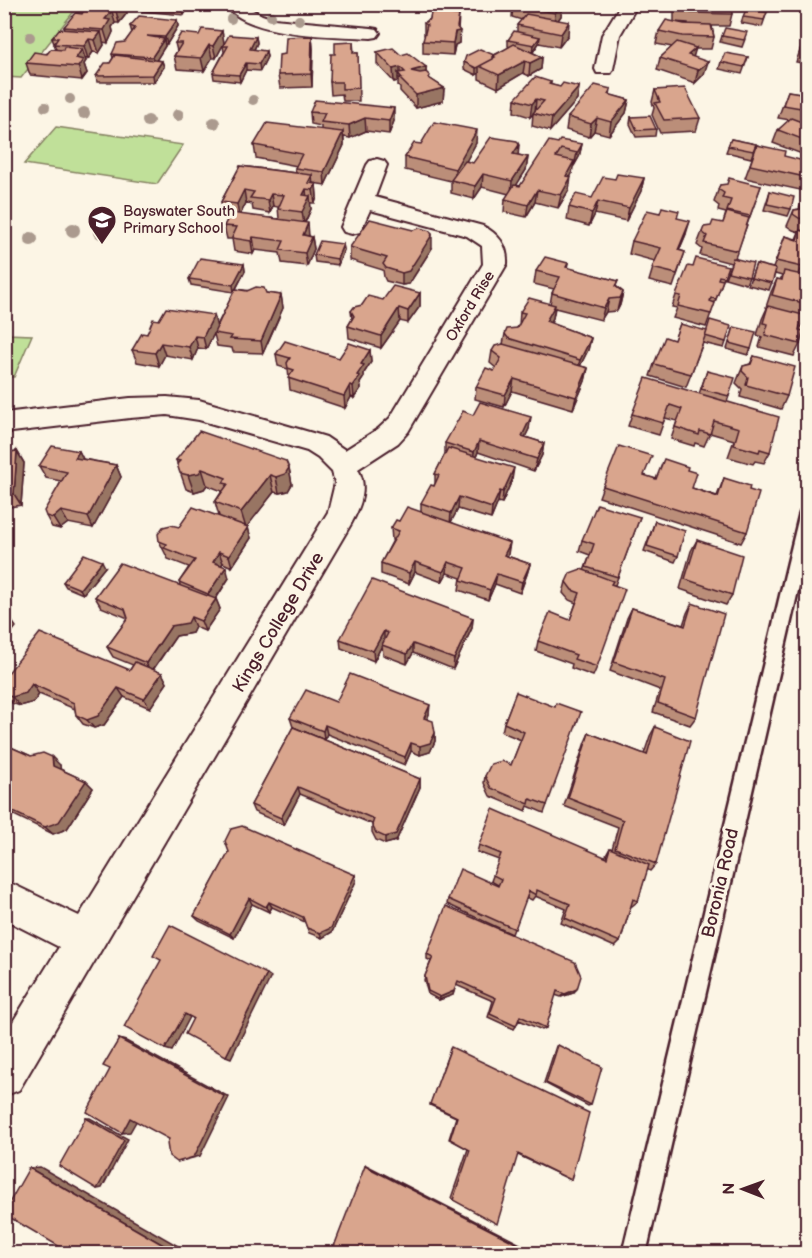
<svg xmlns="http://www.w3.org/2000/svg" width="812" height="1258" font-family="'Balsamiq Sans',sans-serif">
	<rect width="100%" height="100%" fill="#fcf5e5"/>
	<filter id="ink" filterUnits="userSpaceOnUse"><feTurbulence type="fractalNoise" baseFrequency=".0167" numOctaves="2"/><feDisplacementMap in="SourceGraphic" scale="12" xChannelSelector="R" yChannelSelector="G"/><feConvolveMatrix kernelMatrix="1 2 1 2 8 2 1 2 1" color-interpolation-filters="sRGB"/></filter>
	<g filter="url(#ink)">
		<g fill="#c0e099" stroke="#858062" stroke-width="1.5">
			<path d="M4,5H79L21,78L5,77Z"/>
			<path d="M56,127L183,145L157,184L24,164Z"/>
			<path d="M5,334L32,335L14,377H5Z"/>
		</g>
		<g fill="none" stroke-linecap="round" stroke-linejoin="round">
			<g stroke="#4a1f2b" stroke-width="5">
				<path id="service" d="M808,506V547L646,1254H622L800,512L803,508Z"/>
			</g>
			<g stroke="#4a1f2b" stroke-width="4">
				<g id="minor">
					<path d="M224,4H242L262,15L274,19L371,28L377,29L380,33L377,37L371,38C332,35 249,38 224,4Z"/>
					<path d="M621,4H638L620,35L613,69L611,73H597L595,69L602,35Z"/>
					<path d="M377,159L384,161L387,165L375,197L483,226C499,234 508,246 507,264L408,432L398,443L358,469C368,487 361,506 351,524L19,1090L4,1096V1036L59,947L4,919V880L79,916L328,512L335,483L332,472L318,458L307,451L199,420L167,415L130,418L4,433V413L130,398L167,397L199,400L316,434L326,437L345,450L378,429L390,418L483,264L482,246L467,236L370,210L360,232L352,234L344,232L341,227L367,165L370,161Z"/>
				</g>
			</g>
			<use href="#service" fill="#fcf5e5" fill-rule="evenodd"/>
			<use href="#minor" fill="#fcf5e5" fill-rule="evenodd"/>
		</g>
		<g fill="#ab9a8e">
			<circle cx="271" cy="16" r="5"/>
			<circle cx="231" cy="19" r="5"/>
			<circle cx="299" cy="20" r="5"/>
			<circle cx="30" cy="37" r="5"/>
			<circle cx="70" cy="99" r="5"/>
			<circle cx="253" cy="100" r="5"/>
			<circle cx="45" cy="107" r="5"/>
			<circle cx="84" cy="113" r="6"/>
			<circle cx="178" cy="115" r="6"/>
			<circle cx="148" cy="121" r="6"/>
			<circle cx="214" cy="123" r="6"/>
			<circle cx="73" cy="230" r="7"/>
			<circle cx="101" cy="232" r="7"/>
			<circle cx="31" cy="239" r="7"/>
		</g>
		<g fill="#bb8e79" stroke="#4a1f2b" stroke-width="1.5" fill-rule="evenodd">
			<path d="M81,4H127L125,7L127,13L119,23H115L112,27L113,32L108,43L103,42L104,45L99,53L93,52L88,59L85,58L86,61L84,64L87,73L82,80L30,75L26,63L56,49L52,38L65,30L64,27L77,13L76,12Z"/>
			<path d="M140,4H188L189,7L184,15L142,11Z"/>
			<path d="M429,4H451L450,14L458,28L459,43L455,45L453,55L423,53V41L425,36L424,35V23L430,19L432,6Z"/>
			<path d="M513,4H565L562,5L561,16L558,20L568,35L559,47L539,43L533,52L529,51L542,57L541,69L529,76L523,73L498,88L479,79V73L476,75L464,69V62L494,55L510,47L508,46V40L517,32V25L522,20L512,17Z"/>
			<path d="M675,4H731L732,14L729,26H712L714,37L711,49H695L693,57L704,74L695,83L657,70L660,58L672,47L656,44L659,31L684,24H688V23L674,22V10Z"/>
			<path d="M767,12L762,27L741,23L743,17Z"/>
			<path d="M177,20L178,26L167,44H165V46L156,60L162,61L164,67L154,82H97L96,76L110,63L113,58L112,54L125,42L132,33L130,26Z"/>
			<path d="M222,31L224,43L216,58H212L204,71L177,69L174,56L177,51L175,43L199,35Z"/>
			<path d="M312,36L313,49L312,87L280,88L278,75Z"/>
			<path d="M722,36L745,39L742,47L720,42Z"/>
			<path d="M256,37L257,43L254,50L266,51L267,57L260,71L246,70L240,82L214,79L213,73L224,52L223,46Z"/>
			<path d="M804,39L807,40V64L796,62Z"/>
			<path d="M353,42L354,53H358L359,101H343L342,94L331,95L330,82L335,54Z"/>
			<path d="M377,52L401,55L426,67V72L430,79L444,88L443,101L416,108L400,91V88L398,86V81L394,82L377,64Z"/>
			<path d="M748,57L742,74L719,69L721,62Z"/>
			<path d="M807,68V123L801,122L807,124V156L773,143L778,130L790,120L778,118L788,91L799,93Z"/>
			<path d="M551,82V85L560,87H579L577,100L550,131L532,126L533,113L530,117L514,112L515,99Z"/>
			<path d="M611,89L610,95L629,100L626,113L609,135L594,131L589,137L566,130L568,117Z"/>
			<path d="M655,90L700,118L696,131L660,133L652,115L654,108L652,102Z"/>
			<path d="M310,112L394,121L389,134L366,131L350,138L344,137V145L325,185L313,183L316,184L317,197L315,203H310L311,209L305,223L309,236L312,237L314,249L307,266L282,263L280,253L255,250L253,254L234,251L232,239H227L224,226L230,215L223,214L221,202L240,166L296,173L295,168L297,166L256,158L254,145L321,130V126L311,124ZM246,203L252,204L253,210L270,213L273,206L278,207L279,219L240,215Z"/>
			<path d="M631,117L656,129L655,136L636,137L630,124Z"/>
			<path d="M731,139L756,144L751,158L726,152Z"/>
			<path d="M476,143L466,161L473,163L518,155L528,157L526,170L516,185L520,186L558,143L582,144L579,157L574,166H573L570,177L569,190L558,208L535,202L526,217L504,212L505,199L509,194L482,187L474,199L451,193V181L405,170V157L421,144Z"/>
			<path d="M757,145L803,165L805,177L800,190L745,178Z"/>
			<path d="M644,178L641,191L626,221L595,214L589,226L567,220L569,207L592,198L615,179Z"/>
			<path d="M720,185L761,186L735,258L749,277L746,284L725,278L731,263L700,255L702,249L697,245L702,232L723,223L726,213L718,211L719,206L714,202Z"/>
			<path d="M770,191L791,209L788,216L764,210Z"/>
			<path d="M804,197L807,198V271L801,270L799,274L807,276V311L805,316L804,328L803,331L800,344L794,356L759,347L762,337L757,335L762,319L767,308L766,307L771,292L777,279L780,280L782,276L775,274L769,290L748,285L756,264L773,268L785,236L796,239L799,232L793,230L787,226L794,210L799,209Z"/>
			<path d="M660,213L677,218L686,234L679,250L685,252L673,287L649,281L655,261L629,254L632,241Z"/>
			<path d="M343,244L344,250L338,265L315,262L314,255Z"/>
			<path d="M350,247L432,248L409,284L402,285L386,281L384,277L383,270L350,260Z"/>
			<path d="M568,263L567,268L618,281L616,286L623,292L620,305L617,311L606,312L601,320L555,308L553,318L550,323L591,338L588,350L580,366L588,368L585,381L573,409L512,391L504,407L475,399L476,387L494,371L496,368L490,363L492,351L503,344L505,334L517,328L519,325L520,312L550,304L552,293L554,289L534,284L536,271Z"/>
			<path d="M244,264L245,271L236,289L281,295L283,308L263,353L233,352L232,348L217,346L214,334L206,349L198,348L193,360L165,355L159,366L137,362L132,350L159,320L214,315L216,327L234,292L191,285L189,279Z"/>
			<path d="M728,266L706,327L673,318L677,308L672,307L676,295L693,267Z"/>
			<path d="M420,293V306L408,323L400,321L381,348L349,338L348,326L352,319L351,311L383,300Z"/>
			<path d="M680,324L726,342L724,348L703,343L686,387L650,376L654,364L674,340Z"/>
			<path d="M734,327L751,349L748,355L727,349Z"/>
			<path d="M370,350L371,362L364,373V377L360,383L361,388L354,398L351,397L345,408L290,390L288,369L278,366L276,354L339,358Z"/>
			<path d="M754,356L787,396L781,409L740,397L742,389L736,383L738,378L743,366L750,364Z"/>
			<path d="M707,371L729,396L727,402L770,452L764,463L755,461L753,464L728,457L734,440L710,433L704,446L695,443L694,446L671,439L677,421L665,418L659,435L628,426L632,414L699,394Z"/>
			<path d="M529,429L525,437L544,443L542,455L534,471L478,452L476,457L512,480L502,503L498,502L491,519L458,509L451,522L508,554L507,556L530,564L527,574L520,593L495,584L488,600L459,590L461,578L447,573L442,582L415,572L409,584L381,574V563L393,540H392L391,528L399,521L421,512V503L435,484V474L445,454V443Z"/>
			<path d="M17,451L24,463L21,505L4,508V453Z"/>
			<path d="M79,451L83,459L116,465L121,477L93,528L68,523L60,529L52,527L46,516L61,481L46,478L39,466Z"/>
			<path d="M176,460L289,468L292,484L288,491L279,493L274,492L247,526L251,538L232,567L223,563L221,565L229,578L216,599L220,609L205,631L195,627L192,633L176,636L153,670L162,673L167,683L150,708L124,697L104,725L94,728L83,724L76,715L75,709L39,694L34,702L20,706L12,703L4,695V678L130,670L133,665L113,657L107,647L128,618L101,607L95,597L180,585L179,582L189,567L168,559L159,541L179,527L219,516L215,502L222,491L207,485L204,489L194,492L186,489Z"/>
			<path d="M687,470L692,488L717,496L724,478L749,490L747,532L741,543L599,497L603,486L644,476L656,479Z"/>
			<path d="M640,517L615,585L597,667L593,676L571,668L572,664L536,651L538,641L570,620L576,603L569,600L563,593L566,582L584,571L590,555L579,551L582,540Z"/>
			<path d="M655,521L678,556L675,562L644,551Z"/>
			<path d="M697,540L732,595L726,605L680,589L691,551Z"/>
			<path d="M105,567L83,594L66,587L63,582Z"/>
			<path d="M692,603L696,717L690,725L653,712L660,690L610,671L627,618L632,608L683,625L687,613Z"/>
			<path d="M473,618L472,628L453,669L413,653L407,664L383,655L382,645L374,661L341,648L340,639Z"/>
			<path d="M516,692L547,805L544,813L528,806L526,811L490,796L484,783L485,776L511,765L521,740L502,732L504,723Z"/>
			<path d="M336,702L429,714L427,719L435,733V741L430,752L420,755L411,751L405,765L327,734L324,740L293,727L290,718Z"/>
			<path d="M293,727L420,779V787L396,841L385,844L376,840L372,832V824L300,794L284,825L254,812L251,805Z"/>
			<path d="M655,727L656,864L650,871L647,869L638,901L632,906H631L620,942L615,947L561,923L566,909L535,896L532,900L526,897L512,934L447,904L448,899L498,886V885L491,881L499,860L477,852L479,845L605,857L610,848L612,849L618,827L564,806L585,742L589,733L644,754L650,736Z"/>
			<path d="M4,744L31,756L60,765V769L86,781L93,788L67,829L53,834L14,815L4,819Z"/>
			<path d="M229,852L355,875L356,881L332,932L322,938L309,933L305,922L272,907L269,912L252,904L234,938L199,921L194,916Z"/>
			<path d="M427,954L573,993L561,997L555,995L546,1028L542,1030L519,1020L516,1026L514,1029L488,1017L493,1001L456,985L453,995L439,1000L428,994L424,980L425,976L431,961L427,959Z"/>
			<path d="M558,1045L591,1105L588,1106L544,1083L556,1046Z"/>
			<path d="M450,1049L571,1180L518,1155L453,1200L451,1198L468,1149L449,1139L456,1117L430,1105Z"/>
		</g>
		<g fill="#987463" stroke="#4a1f2b" stroke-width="1.5">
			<path d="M121,4H127L125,7L127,13L119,23L116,11Z"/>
			<path d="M182,4H188L189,7L184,15Z"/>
			<path d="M562,4L561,16L554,26L555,13Z"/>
			<path d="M112,11L115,23L112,27L113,32L108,43L104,30L105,19Z"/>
			<path d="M459,15L458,31H460L459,43L455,45L453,55V43Z"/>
			<path d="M177,20L178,26L167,44L165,37Z"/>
			<path d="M569,22L568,35L559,47L561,34Z"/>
			<path d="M222,31L224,43L216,58L213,46Z"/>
			<path d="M101,32L104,45L99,53L95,40Z"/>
			<path d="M312,36L313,49L312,87L311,74Z"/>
			<path d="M256,37L257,43L251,56L250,49Z"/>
			<path d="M540,37L539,43L533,52L534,45Z"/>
			<path d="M89,39L93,52L88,59L84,46Z"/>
			<path d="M164,39L165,46L154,64L152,57Z"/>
			<path d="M209,45L212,58L204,71L201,58Z"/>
			<path d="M696,48L692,61L688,55Z"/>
			<path d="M82,49L86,61L84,64L87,73L82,80L76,58Z"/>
			<path d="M266,51L267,57L260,71L259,64Z"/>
			<path d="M542,57L541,69L529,76L530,63Z"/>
			<path d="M162,61L164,67L154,82L153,75Z"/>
			<path d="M525,61L523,73L498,88L499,75Z"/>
			<path d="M708,62L704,74L695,83L698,70Z"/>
			<path d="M246,63V70L240,82L239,75Z"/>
			<path d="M400,67V76L398,73V81L394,82L393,69Z"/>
			<path d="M426,67V79L411,71Z"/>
			<path d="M479,67V73L476,75V68Z"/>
			<path d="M579,87L577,100L550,131L552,118Z"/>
			<path d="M444,88L443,101L416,108V95Z"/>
			<path d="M536,99L535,112L530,117L532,104Z"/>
			<path d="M629,100L626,113L609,135L611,122Z"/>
			<path d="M394,108V121L389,134V121Z"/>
			<path d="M365,118L366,131L350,138L349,125Z"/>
			<path d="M597,118L594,131L589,137L591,124Z"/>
			<path d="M477,130L476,143L455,182V169Z"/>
			<path d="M343,132L344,145L325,185L324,172Z"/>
			<path d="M582,144L579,157L574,166L577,153Z"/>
			<path d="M519,145L518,157L513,154Z"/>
			<path d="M528,157L526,170L511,194L512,181Z"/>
			<path d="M574,161L572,174L564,188L566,176Z"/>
			<path d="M483,174L482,187L474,199L475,186Z"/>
			<path d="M312,175L313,188L308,183Z"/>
			<path d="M571,177L569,190L558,208L561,195Z"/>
			<path d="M644,178L641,191L626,221L629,208Z"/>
			<path d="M316,184L317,197L315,203L313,190Z"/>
			<path d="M306,189L307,201L310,196L311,209L304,224L302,212L303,195Z"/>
			<path d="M244,190L246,203L239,217L237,204Z"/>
			<path d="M537,190L535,202L526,217L528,205Z"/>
			<path d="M271,194L273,206L270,213L268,200Z"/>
			<path d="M598,201L595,214L589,226L592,213Z"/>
			<path d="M690,221L686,234L674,263L678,250Z"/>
			<path d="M308,223L309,236L303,235Z"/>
			<path d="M432,235V248L409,284L402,285V273Z"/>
			<path d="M253,237L255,250L253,254L251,241Z"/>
			<path d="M312,237L314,249L307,266L305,253Z"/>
			<path d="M343,244L344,250L338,265L337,259Z"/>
			<path d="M244,264L245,271L234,292L233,285Z"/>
			<path d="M623,292L620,305L617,311L620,298Z"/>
			<path d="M420,293V306L408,323V311Z"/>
			<path d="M281,295L283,308L263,353L261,341Z"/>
			<path d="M609,299L606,312L601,320L604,308Z"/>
			<path d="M555,305L553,318L544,334L546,321Z"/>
			<path d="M399,308L400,321L381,348V336Z"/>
			<path d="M214,315L217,328L206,349L203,337Z"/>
			<path d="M195,336L198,348L193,360L189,347Z"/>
			<path d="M591,338L588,350L577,372L580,360Z"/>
			<path d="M161,343L165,355L159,366L155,353Z"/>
			<path d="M370,350L371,362L364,373V377L360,383L361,388L354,398L353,386L361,364Z"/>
			<path d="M588,368L585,381L573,409L576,397Z"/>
			<path d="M514,379L512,391L504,407L505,395Z"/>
			<path d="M350,385L351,397L345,408L344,396Z"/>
			<path d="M531,417L529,429L520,448L522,436Z"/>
			<path d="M479,441L478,452L473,464L474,452Z"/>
			<path d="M544,443L542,455L534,471L537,459Z"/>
			<path d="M17,451L24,463L21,505L14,494Z"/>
			<path d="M79,451L85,463L75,458Z"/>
			<path d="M116,465L121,477L93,528L88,517Z"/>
			<path d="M289,468L292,484L288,491L279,493L276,477Z"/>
			<path d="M514,468L512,480L502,503L503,492Z"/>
			<path d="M202,469L207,485L204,489L194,492L188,475Z"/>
			<path d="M270,475L274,492L246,528L241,512Z"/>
			<path d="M500,491L498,502L491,519L492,508Z"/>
			<path d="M459,497L458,509L450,524L451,513Z"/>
			<path d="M61,511L68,523L60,529L53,518Z"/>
			<path d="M248,527L251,538L232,567L229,556Z"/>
			<path d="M510,543L508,554L502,566L504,555Z"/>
			<path d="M219,552L223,563L216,573L213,562Z"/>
			<path d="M102,561L105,567L83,594L80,589Z"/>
			<path d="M415,562V572L409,584V573Z"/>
			<path d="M448,562L447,573L442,582L443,572Z"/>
			<path d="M530,564L527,574L520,593L522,582Z"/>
			<path d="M226,567L229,578L212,604L208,594Z"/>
			<path d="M497,574L495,584L488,600L490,590Z"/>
			<path d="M216,599L220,609L205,631L201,621Z"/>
			<path d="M9,617L16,627L4,642V622Z"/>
			<path d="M191,617L195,627L192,633L176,636L151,672L146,663L171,626Z"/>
			<path d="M473,618L472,628L453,669L454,659Z"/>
			<path d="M384,631V641L374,661L373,651Z"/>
			<path d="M413,644V653L407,664V654Z"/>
			<path d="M162,673L167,683L150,708L144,699Z"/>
			<path d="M32,684L39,694L34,702L20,706L12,697Z"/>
			<path d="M118,688L124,697L104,725L94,728L87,720Z"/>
			<path d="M430,705L429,714L424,727V718Z"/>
			<path d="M325,725L327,734L324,740L323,731Z"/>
			<path d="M435,733V741L430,752L420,755V746Z"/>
			<path d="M411,743V751L405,765V757Z"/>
			<path d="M52,757L60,765L61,774L53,766Z"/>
			<path d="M420,779V787L396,841L385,844V837Z"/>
			<path d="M86,781L93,788L67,829L53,834L45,827Z"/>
			<path d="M298,787L300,794L284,825L281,818Z"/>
			<path d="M4,808H5L14,815L4,819Z"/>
			<path d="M355,875L356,881L332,932L322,938L320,933Z"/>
			<path d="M249,898L252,904L234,938L230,934Z"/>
			<path d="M269,902L272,907L269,912L266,907Z"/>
			<path d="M267,974L271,977L231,1058L226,1056Z"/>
			<path d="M577,989L573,993L561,997L565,994Z"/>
			<path d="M454,991L453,995L439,1000L440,997Z"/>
			<path d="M185,1014L190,1017L172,1051L165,1049Z"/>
			<path d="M119,1039L126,1041L229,1097L200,1156L177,1162L194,1157Z"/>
			<path d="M86,1118H90L128,1139L102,1188L97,1189Z"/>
			<path d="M130,1118H138L130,1132L122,1133Z"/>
			<path d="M366,1165L536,1252L538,1254H537L365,1166Z"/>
			<path d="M40,1167L192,1254H179L29,1168Z"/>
		</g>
		<g fill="#d9a58d" stroke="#4a1f2b" stroke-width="1.5">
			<path d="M81,4H121L116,11H112L105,19L110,20L104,30L64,27L75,13L82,14L83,12H76Z"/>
			<path d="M439,4H451L449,14L459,15L457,27L460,31L455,32L453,43L423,41L427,25L424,23L430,19L432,6Z"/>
			<path d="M513,4H562L555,13L513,5Z"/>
			<path d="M677,4H731L732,14L691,13V10L677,9Z"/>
			<path d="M746,9L767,12L764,20L743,17Z"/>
			<path d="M526,14L569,22L561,34L517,25Z"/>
			<path d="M139,16L177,20L165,37L147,36L164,39L152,57L112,54L117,43L125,42L135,28L130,26Z"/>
			<path d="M666,20L684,24L711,25L714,37L682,36L659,31Z"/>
			<path d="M725,28L747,32L744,40L722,36Z"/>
			<path d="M59,29L101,32L95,40L89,39L84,46L54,44L58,38H52Z"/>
			<path d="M202,29L222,31L213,46L209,45L201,58L174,56L182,43H175L181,33L199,35Z"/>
			<path d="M514,31L540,37L534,45L508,40Z"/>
			<path d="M229,35L256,37L250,49L266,51L259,64L246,63L239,75L213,73L228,46H223Z"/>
			<path d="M312,36L311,74L278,75L279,55L285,54L286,37Z"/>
			<path d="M804,39L807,40V51L800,50Z"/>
			<path d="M353,42V53H358L359,88L342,89V82H330L331,54H335V43Z"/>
			<path d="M677,42L696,48L688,55L708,62L698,70L660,58Z"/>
			<path d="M514,44L542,57L530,63L525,61L499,75L479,66L495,57L493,56Z"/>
			<path d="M64,47L82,49L76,58L83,60L78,67L26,63L34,52L47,54L51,49L63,50Z"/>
			<path d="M393,48L401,55L408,53L426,67L411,71L420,73L426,72L430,76L429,78L444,88L416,95L399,78H402L398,73L405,72L400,67L393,69L377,52Z"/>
			<path d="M480,49L494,55L493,56V59L476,68L464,62L466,56Z"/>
			<path d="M725,53L748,57L744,67L721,62Z"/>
			<path d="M115,55L162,61L153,75L96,76L105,63H110Z"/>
			<path d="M807,69V84L803,83Z"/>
			<path d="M535,77L551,82L549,84L560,87L563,83L579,87L552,118L533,113L544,101L536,99L532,104L515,99Z"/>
			<path d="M595,85L611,89L608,94L629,100L611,122L597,118L591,124L568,117Z"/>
			<path d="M685,88L700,118L664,120L655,103L660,102L655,90Z"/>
			<path d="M788,91L807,94V109L783,105Z"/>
			<path d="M315,100L394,108L389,121L365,118L349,125L321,122L325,113L310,112Z"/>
			<path d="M650,116L656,129L637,130L631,117Z"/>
			<path d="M791,118L807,124V141L778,130Z"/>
			<path d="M434,122L477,130L455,169L405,157L414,143L421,144Z"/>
			<path d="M267,123L343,132L324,172L295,168L302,154L254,145Z"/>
			<path d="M491,137L517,141L519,145L513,154L528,157L512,181L483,174L475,186L451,180L465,161L473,163Z"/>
			<path d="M731,139L756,144L753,151L728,146Z"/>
			<path d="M560,140L582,144L577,153L561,149L556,157L574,161L566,176L571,177L561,195L537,190L528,205L505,199L514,185L520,186L549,141L558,143Z"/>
			<path d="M757,145L785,151L784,156L804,161L803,165L807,166L805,177L750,165Z"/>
			<path d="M240,166L312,175L308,183L316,184L313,190L306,189L303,195L310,196L302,212L278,209L284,195L271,194L268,200L250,198L254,192L244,190L237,204L221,202Z"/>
			<path d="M617,174L644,178L629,208L598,201L592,213L569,207L576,194L592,198L603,177L615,179Z"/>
			<path d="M729,178L761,186L750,216L727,211L731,200L722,198L724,193L718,189L720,185L727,184Z"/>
			<path d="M770,191L794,197L791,209L767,204Z"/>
			<path d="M804,197L807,198V220L799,218L793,214L794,210L801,209Z"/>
			<path d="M662,207L679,211L677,218L690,221L678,250L685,252L677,274L652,268L661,248L632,241L647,210L660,213Z"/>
			<path d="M727,212L749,218L738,251L704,243L707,236L702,232L704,227L711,226L713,221L723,223Z"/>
			<path d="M231,213L308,223L303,235L312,237L305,253L280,250L284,241L253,237L251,241L232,238L237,227L224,226Z"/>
			<path d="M370,219L413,230L420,228L430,231L432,235L409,271L402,273L386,268L383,264L387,258L350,247Z"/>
			<path d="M800,230L807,232V257H806L802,267L776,261L785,236L797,240Z"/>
			<path d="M320,241L343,244L337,259L314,255Z"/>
			<path d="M545,257L568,263L566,267L618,281L615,286L623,292L620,298L609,299L604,308L552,293L560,277L536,271Z"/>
			<path d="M200,258L244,264L233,285L189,279Z"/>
			<path d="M696,258L728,266L724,277L719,276L718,279L723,280L716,299L711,298L710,301L715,303L711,314L678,306L681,296L676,295L688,266L693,267Z"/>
			<path d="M733,258L753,263L749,277L728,272Z"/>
			<path d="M756,264L776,269L772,283L751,278Z"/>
			<path d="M784,271L807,276V304L772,295L777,279L782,280Z"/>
			<path d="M393,286L420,293L408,311L399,308L381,336L348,326L354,316L351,311L354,307L362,305L368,296L383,300Z"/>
			<path d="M256,287L264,288L266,293L281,295L261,341L230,339L232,336L214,333L235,289L247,291Z"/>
			<path d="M529,298L555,305L546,321L591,338L580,360L508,338L505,334L507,329L517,328L525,313L520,312Z"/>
			<path d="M768,306L807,316L804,328L800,326L799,330L803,331L800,344L765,335L768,324L763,323Z"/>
			<path d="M166,308L214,315L203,337L195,336L189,347L161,343L155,353L132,350L142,333L147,334L153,319L159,320Z"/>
			<path d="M710,320L731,326L726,342L705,336Z"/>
			<path d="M680,324L707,331L691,374L654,364L665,337L674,340Z"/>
			<path d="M734,327L756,332L751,349L729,343Z"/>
			<path d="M285,341L339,358L349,343L370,350L361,364L364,365L357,375L360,376L353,386L350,385L344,396L288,378L294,370L288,368L287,363L290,358L276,354Z"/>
			<path d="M503,344L588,368L576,397L514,379L505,395L476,387L486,368L494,371L501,358L492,351L495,346Z"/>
			<path d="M754,356L795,367L787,396L746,385L748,377L742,371L743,366L751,364Z"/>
			<path d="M707,371L735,378L729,396L701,389Z"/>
			<path d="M646,378L779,417L770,452L760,449L759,452L734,445L739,428L714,421L710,434L700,431L699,435L675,427L682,409L670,405L663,423L632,414Z"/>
			<path d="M480,402L531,417L522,436L544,443L537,459L479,441L474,452L445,443L463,411L473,415Z"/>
			<path d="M199,431L286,461L289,468L285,474L276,477L270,475L241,512L215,502L228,484L223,483L226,478L202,469L199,473L188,475L180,473L177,464L180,461L176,460Z"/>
			<path d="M52,446L79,451L75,458L116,465L88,517L61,511L53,518L46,516L44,511L67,472L39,466Z"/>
			<path d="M619,446L652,456L644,475L656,479L664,459L688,467L687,470L697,473L692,488L718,497L724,478L750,486L749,490L759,493L747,532L603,486Z"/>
			<path d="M448,448L514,468L503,492L500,491L492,508L459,497L451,513L421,503L431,485L434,486L439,475L435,474Z"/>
			<path d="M17,451L14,494L4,495V453Z"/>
			<path d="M597,504L640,517L618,577L586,567L594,544L582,540Z"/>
			<path d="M193,507L248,527L229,556L219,552L213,562L226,567L208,594L179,582L195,560L164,548L167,544L159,541L158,534L163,527L171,525L179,527Z"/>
			<path d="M407,507L510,543L504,555L530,564L522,582L497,574L490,590L461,580L466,568L448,562L443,572L415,562L409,573L381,563L399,531L391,528L396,520L399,521Z"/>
			<path d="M655,521L685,531L678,556L647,546Z"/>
			<path d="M697,540L742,555L732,595L685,579Z"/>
			<path d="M84,554L102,561L80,589L63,582Z"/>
			<path d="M120,563L216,599L201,621L191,617L188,623L171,626L146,663L107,647L128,618L125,609L95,597Z"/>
			<path d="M581,569L613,581L611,584L625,589L597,667L574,659L576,655L538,641L550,612L570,620L580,593L572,590L566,582L570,573Z"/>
			<path d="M372,580L473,618L454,659L413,644L407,654L382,645L388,633L384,631L373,651L340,639Z"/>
			<path d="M692,603L724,614L696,717L658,703L665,680L614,662L632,608L685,626Z"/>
			<path d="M4,615L9,617L4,622Z"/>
			<path d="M40,633L130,670L135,662L162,673L144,699L118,688L98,716L87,720L76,715L74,703L32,684L26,693L12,697L4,694V678Z"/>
			<path d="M350,674L430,705L424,718L433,721L435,733L430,743L420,746L411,743L405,757L325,725L323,731L290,718L306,690L336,702Z"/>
			<path d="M516,692L555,707L556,703L581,712L547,805L530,799L529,804L491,788L485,776L491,764L502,761L511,765L524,732L504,723Z"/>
			<path d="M293,727L420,779L396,834L385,837L376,833L372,825L374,819L298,787L281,818L251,805Z"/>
			<path d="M655,727L690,741L656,864L615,848L623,820L568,798L589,733L647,755Z"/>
			<path d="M4,744L31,756L43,753L52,757L53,766L86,781L59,822L45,827L5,808H4Z"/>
			<path d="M493,809L607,858L610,848L649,865L638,901L633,899L620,942L565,918L570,904L537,890L536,895L529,891L515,929L448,899L460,869L498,886L501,879L493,875L501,854L479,845Z"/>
			<path d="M242,826L355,875L331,928L320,933L307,928L303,917L269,902L266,907L249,898L230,934L194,916L229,852L225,841L231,829Z"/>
			<path d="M446,906L575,962L581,976L577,989L565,994L557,991L546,1028L520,1016L516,1026L490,1014L496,998L458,981L454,991L440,997L428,991L425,976L433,957L427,954Z"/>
			<path d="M170,925L267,974L226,1056L185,1034L193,1018L185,1014L165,1049L124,1027L161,960L153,956Z"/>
			<path d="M119,1039L224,1096L194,1157L177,1162L169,1156L167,1143L169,1139L130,1118L122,1133L87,1112L110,1069L103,1066Z"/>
			<path d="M558,1045L602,1067L591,1105L546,1083Z"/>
			<path d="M451,1047L589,1113L571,1180L518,1154L497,1224L453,1200L470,1150L450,1139L457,1117L430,1104Z"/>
			<path d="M86,1118L124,1140L97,1189L59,1166Z"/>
			<path d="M365,1166L537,1254H341L333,1249Z"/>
			<path d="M29,1168L179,1254H72L4,1214V1212Z"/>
		</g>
	</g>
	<defs>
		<g id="school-pin" transform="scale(1.5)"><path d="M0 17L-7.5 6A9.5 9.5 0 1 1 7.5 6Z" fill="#4a1f2b" stroke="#fcf5e5"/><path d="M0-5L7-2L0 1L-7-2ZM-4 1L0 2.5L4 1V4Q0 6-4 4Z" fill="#fff"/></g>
	</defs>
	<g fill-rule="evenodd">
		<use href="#school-pin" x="102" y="220"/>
	</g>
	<g text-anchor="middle" stroke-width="6" stroke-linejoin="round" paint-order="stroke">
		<g font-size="15" fill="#4a1f2b" stroke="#fcf5e5" text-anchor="start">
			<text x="123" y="216">Bayswater South<tspan x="123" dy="17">Primary School</tspan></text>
		</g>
		<g font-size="15" fill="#4a1f2b" stroke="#fcf5e5">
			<text transform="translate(470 306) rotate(-59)" y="5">Oxford Rise</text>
		</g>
		<g font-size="18" fill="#4a1f2b" stroke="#fcf5e5">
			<text transform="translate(278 622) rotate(-59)" y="6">Kings College Drive</text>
			<text transform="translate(720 883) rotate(-77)" y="6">Boronia Road</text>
		</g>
	</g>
	<rect width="812" height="1258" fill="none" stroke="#fcf5e5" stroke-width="24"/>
	<rect x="12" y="12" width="788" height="1234" fill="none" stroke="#4a1f2b" stroke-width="2" filter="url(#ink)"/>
	<g transform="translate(743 1189) rotate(271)" stroke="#fcf5e5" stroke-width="4.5" paint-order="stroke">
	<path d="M0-4.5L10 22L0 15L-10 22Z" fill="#4a1f2b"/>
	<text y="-9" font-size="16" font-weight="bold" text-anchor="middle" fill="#4a1f2b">N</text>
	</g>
</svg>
